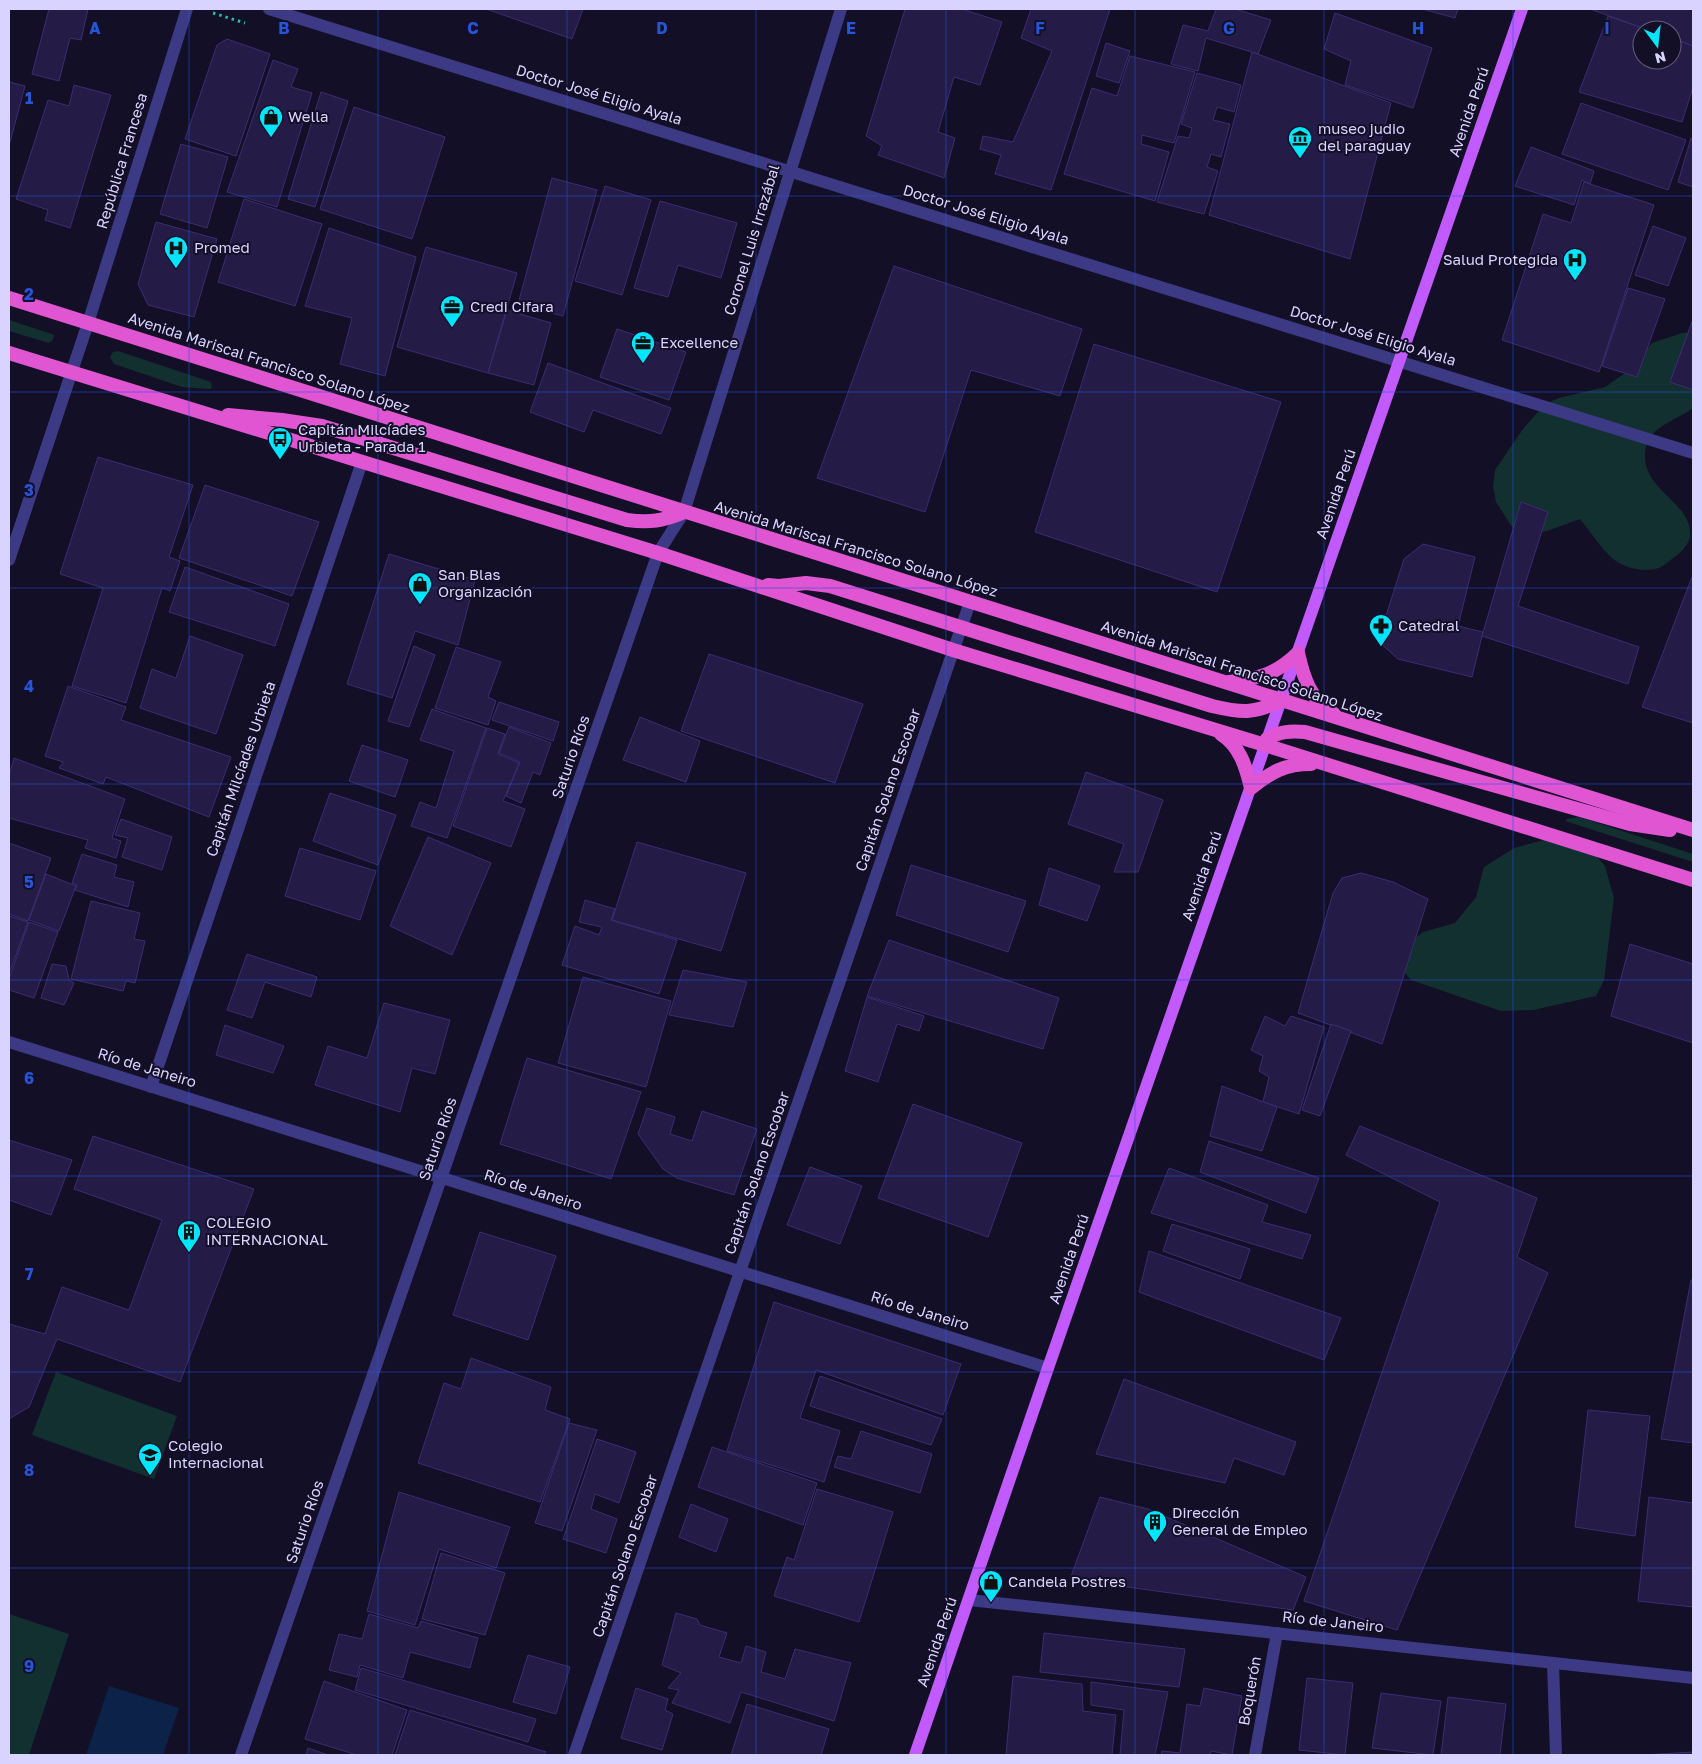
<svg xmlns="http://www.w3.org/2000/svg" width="1702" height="1764" font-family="'Golos Text',sans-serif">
	<rect width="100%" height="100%" fill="#130f26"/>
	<g fill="#12302f">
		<path d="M9,320L52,334L54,335L53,340L49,343L9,331Z"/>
		<path d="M1693,332V408C1675,422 1645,426 1645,456C1645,492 1692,502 1690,536C1689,546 1679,554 1672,559C1668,562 1663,566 1659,568C1644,573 1623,568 1612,558C1601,548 1590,531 1580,519L1547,531L1531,534L1514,530L1496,502L1493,486L1495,470L1523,429L1545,404L1559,398L1605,387L1631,369L1652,343L1682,333Z"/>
		<path d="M118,351L211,382L212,387L210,389L182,387L114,364L110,357L113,352Z"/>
		<path d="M1579,817L1693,854V862L1565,821L1567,819Z"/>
		<path d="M1548,839L1584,842L1605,866L1614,898L1604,980L1596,996L1533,1010L1501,1011L1411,980L1391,957L1423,932L1455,923L1476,897L1484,867L1514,848Z"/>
		<path d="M56,1372L177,1416L154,1479L32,1435Z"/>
		<path d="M9,1614L69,1634L29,1755H9Z"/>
	</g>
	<path fill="#0c2248" d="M109,1686L179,1708L163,1755H86Z"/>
	<g fill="#241b47" stroke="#3b2d73">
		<path d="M49,9H88L81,40L70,38L59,81L32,74Z"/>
		<path d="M486,9H583L572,39Z"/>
		<path d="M905,9H962L1002,22L980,85L954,77L938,132L955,138L944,178L878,155L882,146L866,136Z"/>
		<path d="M1031,9H1110L1051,190L995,174L1001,155L980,149L983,136L1013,142L1052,51L1021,38Z"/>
		<path d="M1216,9H1235L1271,20L1258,54L1206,38L1198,71L1171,64L1183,25L1208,31Z"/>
		<path d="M1422,9H1458L1455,18Z"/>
		<path d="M1590,9H1693V46L1672,38V30H1648Z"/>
		<path d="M1335,13L1432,48L1413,108L1345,85L1351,61L1324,49Z"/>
		<path d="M1608,16L1648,30H1642V60H1672V38L1693,46V87L1682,122L1579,92Z"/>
		<path d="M227,39L270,54L236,156L185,139L217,45Z"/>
		<path d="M1106,43L1130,51L1119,83L1096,76Z"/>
		<path d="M1252,52L1391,103L1350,259L1209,215Z"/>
		<path d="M1130,56L1195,72L1174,143L1142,135L1141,144L1169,152L1155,201L1064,174L1092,88L1117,96Z"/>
		<path d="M273,60L298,69L291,87L312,93L277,207L227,192Z"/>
		<path d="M1197,73L1241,85L1234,112L1217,107L1213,120L1230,124L1221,157L1211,154L1207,167L1218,171L1204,214L1157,202L1178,136L1189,138L1192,128L1181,124Z"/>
		<path d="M9,82L25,86L9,146Z"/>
		<path d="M74,85L111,95L70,228L45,220L48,210L16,199L48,100L69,106Z"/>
		<path d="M321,92L348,101L315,207L288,199Z"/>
		<path d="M1581,103L1686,140L1668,190L1562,154Z"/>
		<path d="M354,107L445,137L412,239L320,209Z"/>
		<path d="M1691,138L1693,139V187L1678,182Z"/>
		<path d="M181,144L228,157L207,228L160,214Z"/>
		<path d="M1531,147L1594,171L1590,184L1582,180L1574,205L1515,186Z"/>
		<path d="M552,178L597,190L563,316L518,304Z"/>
		<path d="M1584,182L1654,205L1599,372L1502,340L1543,214L1571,223Z"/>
		<path d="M605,186L651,200L622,295L575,281Z"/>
		<path d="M244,199L322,224L295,306L218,282Z"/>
		<path d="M660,201L737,223L721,278L678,265L668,297L634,288Z"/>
		<path d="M156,222L217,239L194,317L148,305L138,284Z"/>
		<path d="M1653,226L1686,238L1668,286L1635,275Z"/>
		<path d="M329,228L416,257L385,376L340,364L352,318L305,306Z"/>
		<path d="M426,247L517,273L488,373L397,347Z"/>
		<path d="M894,266L1082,329L1060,396L971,370L925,512L817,478Z"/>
		<path d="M1628,288L1665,299L1637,377L1602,366Z"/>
		<path d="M507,310L551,323L534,385L488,373Z"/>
		<path d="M1693,319V390L1670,382Z"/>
		<path d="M617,329L686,352L669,400L600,377Z"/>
		<path d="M1094,344L1281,402L1217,592L1035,532Z"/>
		<path d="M548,363L671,408L661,434L593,410L584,432L530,412Z"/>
		<path d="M98,457L193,485L169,557L180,561L170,591L162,588L126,703L72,686L103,588L60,574Z"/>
		<path d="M205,485L319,522L292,596L179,558Z"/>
		<path d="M1521,502L1548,512L1518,606L1639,647L1628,684L1482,636Z"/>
		<path d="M1423,544L1475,557L1458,626L1483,632L1472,677L1398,659L1378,641L1404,559Z"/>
		<path d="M389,554L475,580L458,645L415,631L392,698L347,684Z"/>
		<path d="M185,567L289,604L275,646L169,612Z"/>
		<path d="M1692,577H1693V723L1642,707Z"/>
		<path d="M190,636L243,655L216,734L140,708L152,669L176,678Z"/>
		<path d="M414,646L435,655L409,727L388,721Z"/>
		<path d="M456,647L501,662L488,697L496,701L488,725L435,708Z"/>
		<path d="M709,654L863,704L835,783L681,731Z"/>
		<path d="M68,686L126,707L121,720L231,757L209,817L106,777L103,784L59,768L63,762L45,756Z"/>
		<path d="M499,702L559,722L553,741L492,720Z"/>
		<path d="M432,709L486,728L447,838L411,826L420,802L436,808L454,751L420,740Z"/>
		<path d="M640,717L700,741L686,782L623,760Z"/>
		<path d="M509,727L551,743L540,775L533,772L521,803L506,796L520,762L499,753Z"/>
		<path d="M487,728L505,734L498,754L519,763L503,801L525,809L511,847L453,826Z"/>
		<path d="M362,745L408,760L395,797L349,781Z"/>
		<path d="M14,758L125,799L112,838L121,841L116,858L85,848L88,840L9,818V776Z"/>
		<path d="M1086,772L1163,800L1138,872H1114L1124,844L1068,824Z"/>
		<path d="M330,793L396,815L378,865L313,841Z"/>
		<path d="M121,819L172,837L162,870L122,857L128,838L115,835Z"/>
		<path d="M428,837L491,863L452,955L390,926Z"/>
		<path d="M637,842L746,873L721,951L612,920Z"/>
		<path d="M9,843L51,858L28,921L9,914Z"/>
		<path d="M300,848L376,871L360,920L285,896Z"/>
		<path d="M82,854L117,865L114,877L134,882L128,907L75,890L77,885L72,883Z"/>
		<path d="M911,865L1026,901L1008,952L896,915Z"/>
		<path d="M1049,868L1100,886L1087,921L1039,905Z"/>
		<path d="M1361,873L1393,882L1428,899L1382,1044L1298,1013L1333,893L1342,878Z"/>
		<path d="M46,874L76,886L59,931L29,920Z"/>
		<path d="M585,900L615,909L611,920L677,940L659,994L562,965L575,926L599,935L602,927L579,922Z"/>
		<path d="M91,901L140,913L134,939L145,941L135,983L126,981L123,991L71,979Z"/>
		<path d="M9,916L28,922L9,974Z"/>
		<path d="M29,922L58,932L34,998L9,990V979Z"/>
		<path d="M889,940L1059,998L1043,1049L867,996Z"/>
		<path d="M1630,944L1693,964V1043L1611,1016Z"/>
		<path d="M247,954L317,977L311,997L265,982L252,1018L227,1010Z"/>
		<path d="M52,964L66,966L69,980L74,983L64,1005L41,998Z"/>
		<path d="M683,970L747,982L733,1027L669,1015Z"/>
		<path d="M583,977L671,1001L646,1087L558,1063Z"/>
		<path d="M867,997L924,1016L919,1031L897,1024L878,1082L845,1071Z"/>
		<path d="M384,1003L450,1020L435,1074L412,1068L400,1112L315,1085L328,1046L367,1058Z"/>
		<path d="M1265,1016L1285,1026L1291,1016L1324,1027L1299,1114L1263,1102L1269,1077L1259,1071L1263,1056L1251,1050Z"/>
		<path d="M1331,1024L1351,1031L1320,1116L1302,1110Z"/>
		<path d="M225,1025L284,1046L273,1073L216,1055Z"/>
		<path d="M527,1058L641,1092L611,1179L500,1144Z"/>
		<path d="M1222,1086L1277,1107L1262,1151L1210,1136Z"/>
		<path d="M913,1104L1022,1143L988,1237L878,1198Z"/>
		<path d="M647,1108L675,1117L670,1134L692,1141L702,1111L757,1129L734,1195L677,1178L663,1169L638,1134Z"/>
		<path d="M1360,1126L1537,1198L1517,1257L1548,1273L1397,1630L1304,1601L1440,1202L1346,1155Z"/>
		<path d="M93,1136L254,1189L180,1382L57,1339L29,1407L9,1419V1324L45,1334L62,1287L129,1310L162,1220L74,1189Z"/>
		<path d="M9,1140L72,1160L51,1215L9,1200Z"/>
		<path d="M1209,1141L1319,1178L1306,1213L1200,1172Z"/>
		<path d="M810,1167L862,1186L840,1244L787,1225Z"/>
		<path d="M1169,1168L1268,1205L1262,1222L1311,1235L1302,1259L1151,1213Z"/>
		<path d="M1172,1224L1250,1249L1240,1279L1163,1251Z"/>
		<path d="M480,1232L556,1256L528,1340L453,1315Z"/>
		<path d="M1149,1251L1341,1318L1324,1360L1139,1292Z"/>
		<path d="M1691,1280H1693V1443L1661,1439Z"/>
		<path d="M774,1302L961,1364L943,1415L816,1370L800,1418L840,1431L824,1482L727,1451Z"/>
		<path d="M471,1358L551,1387L545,1410L570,1419L540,1502L418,1463L444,1383L461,1389Z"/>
		<path d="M820,1376L942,1419L931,1445L810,1406Z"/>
		<path d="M1124,1379L1296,1442L1284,1475L1234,1458L1225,1483L1096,1454Z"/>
		<path d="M1588,1410L1650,1416L1635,1536L1575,1527Z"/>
		<path d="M569,1423L597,1430L562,1531L535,1523Z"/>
		<path d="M861,1431L932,1454L920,1493L834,1467L838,1456L851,1459Z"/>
		<path d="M597,1439L636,1452L619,1503L595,1494L591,1509L617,1519L606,1553L563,1539Z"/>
		<path d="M712,1447L817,1483L803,1525L698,1487Z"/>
		<path d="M817,1489L893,1512L859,1622L774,1596L787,1557L794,1560Z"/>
		<path d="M399,1492L510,1527L496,1568L439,1549L415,1625L367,1611Z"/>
		<path d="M1100,1497L1148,1509L1306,1577L1293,1610L1070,1579Z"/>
		<path d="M1649,1497L1693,1503V1607L1638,1601Z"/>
		<path d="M691,1504L728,1519L716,1552L679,1537Z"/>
		<path d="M441,1553L505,1573L485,1635L422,1619Z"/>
		<path d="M676,1613L697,1619L700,1625L727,1633L719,1657L741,1663L746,1646L766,1652L761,1672L785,1679L795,1649L851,1663L834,1721L741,1692L730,1723L672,1703L679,1690L668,1688L681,1673L662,1665Z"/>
		<path d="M369,1614L418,1628L421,1621L478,1638L470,1668L410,1652L403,1678L360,1665L357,1677L329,1670L339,1634L362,1639Z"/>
		<path d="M1044,1633L1185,1649L1179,1687L1040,1672Z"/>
		<path d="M528,1655L570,1667L556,1714L513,1702Z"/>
		<path d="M361,1668L536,1719L528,1742L355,1690Z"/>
		<path d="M1013,1676L1082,1684L1083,1711L1116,1715L1112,1755H1006Z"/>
		<path d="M1307,1678L1353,1683L1345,1755L1299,1750Z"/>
		<path d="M324,1681L407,1710L392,1755H357L305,1739Z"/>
		<path d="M1091,1682L1168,1692L1155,1755H1120L1124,1710L1091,1705Z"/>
		<path d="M636,1688L668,1699L665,1710L673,1714L662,1750L621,1738Z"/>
		<path d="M1204,1688L1242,1696L1232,1755L1211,1751L1210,1755H1161L1162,1751L1180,1753L1187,1704L1200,1706Z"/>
		<path d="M1381,1693L1441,1701L1433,1755L1372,1748Z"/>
		<path d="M1448,1697L1506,1704L1500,1755H1441Z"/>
		<path d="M747,1704L829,1729L821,1755H731Z"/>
		<path d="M410,1710L546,1752L544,1755H395Z"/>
		<path d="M308,1748L328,1755H306Z"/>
		<path d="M1693,1752V1755H1643Z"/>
	</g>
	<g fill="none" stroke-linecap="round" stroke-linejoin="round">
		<path stroke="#2fb8b0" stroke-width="3" stroke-dasharray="2.5 4" stroke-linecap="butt" d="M213,13L245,23"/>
		<g stroke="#3d3a85" stroke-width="12">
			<path d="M269,9L1693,453"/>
			<path d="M9,560L88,323"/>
			<path d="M9,1042L1048,1368"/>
			<path d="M151,1087L362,462"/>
			<path d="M969,1600L1693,1678"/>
			<path d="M1553,1663L1556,1755"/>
			<path d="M241,1755L658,553L684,512L841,9"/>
			<path d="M574,1755L970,602"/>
			<path d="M1255,1755L1277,1633"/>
		</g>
		<path stroke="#3d3a85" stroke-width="12" d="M88,323L187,9"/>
		<path stroke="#c25bff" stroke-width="12" d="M915,1755L1048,1368L1522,9"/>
		<g stroke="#e055d1" stroke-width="14">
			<path d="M9,298L1693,830"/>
			<path d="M9,353L658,553L953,650L1265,745L1693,880"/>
			<path d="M228,415L282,420L322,426L627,520C650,523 663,521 684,512"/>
			<path d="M768,585L779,586L806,583L830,586L1212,706C1242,713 1253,714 1281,701"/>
			<path d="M1298,653C1303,676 1311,702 1334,714"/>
			<path d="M1229,682C1260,678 1275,675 1298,653"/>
			<path d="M1221,734C1240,746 1246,767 1251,788C1271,772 1285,764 1311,764"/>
			<path d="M1267,739C1280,731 1291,731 1305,732L1630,824L1670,830"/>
		</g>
	</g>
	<path fill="none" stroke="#2655da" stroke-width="1" stroke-opacity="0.55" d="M189,9V1755M378,9V1755M567,9V1755M756,9V1755M946,9V1755M1135,9V1755M1324,9V1755M1513,9V1755M9,196H1693M9,392H1693M9,588H1693M9,784H1693M9,980H1693M9,1176H1693M9,1372H1693M9,1568H1693"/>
	<defs>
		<g id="shop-pin" transform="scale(1.25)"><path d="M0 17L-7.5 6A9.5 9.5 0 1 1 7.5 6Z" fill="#00e5ff" stroke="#130f26"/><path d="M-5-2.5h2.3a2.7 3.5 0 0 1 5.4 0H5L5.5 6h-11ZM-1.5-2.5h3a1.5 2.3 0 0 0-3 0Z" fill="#111"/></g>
		<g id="museum-pin" transform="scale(1.25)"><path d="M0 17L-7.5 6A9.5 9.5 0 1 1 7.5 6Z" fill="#00e5ff" stroke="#130f26"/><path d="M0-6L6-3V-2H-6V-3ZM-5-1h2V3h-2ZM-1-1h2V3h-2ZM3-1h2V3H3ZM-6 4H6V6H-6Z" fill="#111"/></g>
		<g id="hospital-pin" transform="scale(1.25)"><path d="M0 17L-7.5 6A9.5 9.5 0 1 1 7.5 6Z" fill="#00e5ff" stroke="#130f26"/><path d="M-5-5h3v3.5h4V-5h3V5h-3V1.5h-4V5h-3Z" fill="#111"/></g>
		<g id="office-pin" transform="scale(1.25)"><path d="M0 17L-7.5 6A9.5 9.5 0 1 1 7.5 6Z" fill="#00e5ff" stroke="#130f26"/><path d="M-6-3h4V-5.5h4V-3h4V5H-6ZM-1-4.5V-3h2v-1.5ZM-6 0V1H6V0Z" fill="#111"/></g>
		<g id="bus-pin" transform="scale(1.25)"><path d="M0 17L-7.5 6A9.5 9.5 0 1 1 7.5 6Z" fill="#00e5ff" stroke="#130f26"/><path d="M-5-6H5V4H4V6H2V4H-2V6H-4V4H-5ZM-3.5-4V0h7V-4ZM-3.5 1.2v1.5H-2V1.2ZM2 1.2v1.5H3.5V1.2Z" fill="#111"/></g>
		<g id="pharmacy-pin" transform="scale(1.25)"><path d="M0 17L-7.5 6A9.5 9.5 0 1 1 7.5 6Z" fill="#00e5ff" stroke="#130f26"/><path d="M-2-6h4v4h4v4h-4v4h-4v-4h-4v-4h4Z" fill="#111"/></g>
		<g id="building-pin" transform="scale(1.25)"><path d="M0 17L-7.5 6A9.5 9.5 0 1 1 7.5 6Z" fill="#00e5ff" stroke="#130f26"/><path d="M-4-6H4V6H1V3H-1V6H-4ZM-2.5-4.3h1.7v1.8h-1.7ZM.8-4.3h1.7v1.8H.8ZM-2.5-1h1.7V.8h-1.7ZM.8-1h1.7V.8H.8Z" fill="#111"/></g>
		<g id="school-pin" transform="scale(1.25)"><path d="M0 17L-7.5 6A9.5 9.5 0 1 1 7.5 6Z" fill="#00e5ff" stroke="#130f26"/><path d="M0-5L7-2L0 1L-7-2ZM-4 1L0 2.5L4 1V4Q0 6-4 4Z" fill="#111"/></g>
	</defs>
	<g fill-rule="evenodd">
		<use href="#shop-pin" x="271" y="117"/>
		<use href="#museum-pin" x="1300" y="138"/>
		<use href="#hospital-pin" x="176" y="248"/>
		<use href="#hospital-pin" x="1575" y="260"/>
		<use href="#office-pin" x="452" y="307"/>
		<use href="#office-pin" x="643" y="343"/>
		<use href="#bus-pin" x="280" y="439"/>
		<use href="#shop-pin" x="420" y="584"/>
		<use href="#pharmacy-pin" x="1381" y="626"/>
		<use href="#building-pin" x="189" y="1232"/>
		<use href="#school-pin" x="150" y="1455"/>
		<use href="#building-pin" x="1155" y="1522"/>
		<use href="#shop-pin" x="991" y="1582"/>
	</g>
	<g text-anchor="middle" stroke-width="4" stroke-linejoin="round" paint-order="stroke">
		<g font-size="15" fill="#d9d4ff" stroke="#130f26">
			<text transform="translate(599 95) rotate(17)" y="5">Doctor José Eligio Ayala</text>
			<text transform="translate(1469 112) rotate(-71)" y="5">Avenida Perú</text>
			<text transform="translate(122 161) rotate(-73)" y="5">República Francesa</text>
			<text transform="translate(986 215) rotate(17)" y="5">Doctor José Eligio Ayala</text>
			<text transform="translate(752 240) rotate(-73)" y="5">Coronel Luis Irrazábal</text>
			<text transform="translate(1373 336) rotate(17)" y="5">Doctor José Eligio Ayala</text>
			<text transform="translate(269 363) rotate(18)" y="5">Avenida Mariscal Francisco Solano López</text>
			<text transform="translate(1336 494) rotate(-71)" y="5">Avenida Perú</text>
			<text transform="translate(856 549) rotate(17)" y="5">Avenida Mariscal Francisco Solano López</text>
			<text transform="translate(1242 671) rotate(18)" y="5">Avenida Mariscal Francisco Solano López</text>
			<text transform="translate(571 757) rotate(-71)" y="5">Saturio Ríos</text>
			<text transform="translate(241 769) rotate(-71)" y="5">Capitán Milcíades Urbieta</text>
			<text transform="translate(888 790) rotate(-71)" y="5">Capitán Solano Escobar</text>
			<text transform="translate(1202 876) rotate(-71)" y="5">Avenida Perú</text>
			<text transform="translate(147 1068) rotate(17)" y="5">Río de Janeiro</text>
			<text transform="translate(438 1139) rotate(-71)" y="5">Saturio Ríos</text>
			<text transform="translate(757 1173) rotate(-71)" y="5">Capitán Solano Escobar</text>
			<text transform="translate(533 1190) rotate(18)" y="5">Río de Janeiro</text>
			<text transform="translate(1069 1259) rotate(-71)" y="5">Avenida Perú</text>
			<text transform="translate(920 1311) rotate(17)" y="5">Río de Janeiro</text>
			<text transform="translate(305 1522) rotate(-71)" y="5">Saturio Ríos</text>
			<text transform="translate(625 1556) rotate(-71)" y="5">Capitán Solano Escobar</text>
			<text transform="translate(1333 1622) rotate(6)" y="5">Río de Janeiro</text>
			<text transform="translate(937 1642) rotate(-71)" y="5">Avenida Perú</text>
			<text transform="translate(1250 1691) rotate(-80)" y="5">Boquerón</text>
		</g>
		<g font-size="15" fill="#d9d4ff" stroke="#130f26" text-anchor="start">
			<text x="288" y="122">Wella</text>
			<text x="1318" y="134">museo judio<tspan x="1318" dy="17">del paraguay</tspan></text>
			<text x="194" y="253">Promed</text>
			<text x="1558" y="265" text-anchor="end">Salud Protegida</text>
			<text x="470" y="312">Credi Cifara</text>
			<text x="660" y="348">Excellence</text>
			<text x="298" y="435">Capitán Milcíades<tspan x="298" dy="17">Urbieta - Parada 1</tspan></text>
			<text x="438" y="580">San Blas<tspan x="438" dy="17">Organización</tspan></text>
			<text x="1398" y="631">Catedral</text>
			<text x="206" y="1228">COLEGIO<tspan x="206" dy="17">INTERNACIONAL</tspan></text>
			<text x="168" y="1451">Colegio<tspan x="168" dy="17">Internacional</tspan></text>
			<text x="1172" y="1518">Dirección<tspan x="1172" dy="17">General de Empleo</tspan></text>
			<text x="1008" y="1587">Candela Postres</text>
		</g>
	</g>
	<g font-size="16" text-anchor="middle" font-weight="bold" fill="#2655da" stroke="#130f26" stroke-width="4" stroke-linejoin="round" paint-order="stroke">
		<text x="95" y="34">A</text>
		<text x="284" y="34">B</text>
		<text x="473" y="34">C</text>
		<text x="662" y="34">D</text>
		<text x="851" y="34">E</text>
		<text x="1040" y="34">F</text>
		<text x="1229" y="34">G</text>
		<text x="1418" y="34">H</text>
		<text x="1607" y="34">I</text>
		<text x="29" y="104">1</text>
		<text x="29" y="300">2</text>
		<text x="29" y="496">3</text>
		<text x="29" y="692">4</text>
		<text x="29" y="888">5</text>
		<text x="29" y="1084">6</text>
		<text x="29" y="1280">7</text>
		<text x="29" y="1476">8</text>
		<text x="29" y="1672">9</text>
	</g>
	<rect width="1702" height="1764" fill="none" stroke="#d9d4ff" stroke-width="20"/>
	<g transform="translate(1657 45) rotate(165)"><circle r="24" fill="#130f26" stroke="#625e7d"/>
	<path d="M0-4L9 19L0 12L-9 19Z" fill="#00e5ff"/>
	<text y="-8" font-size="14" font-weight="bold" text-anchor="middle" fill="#d9d4ff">N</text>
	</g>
</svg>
